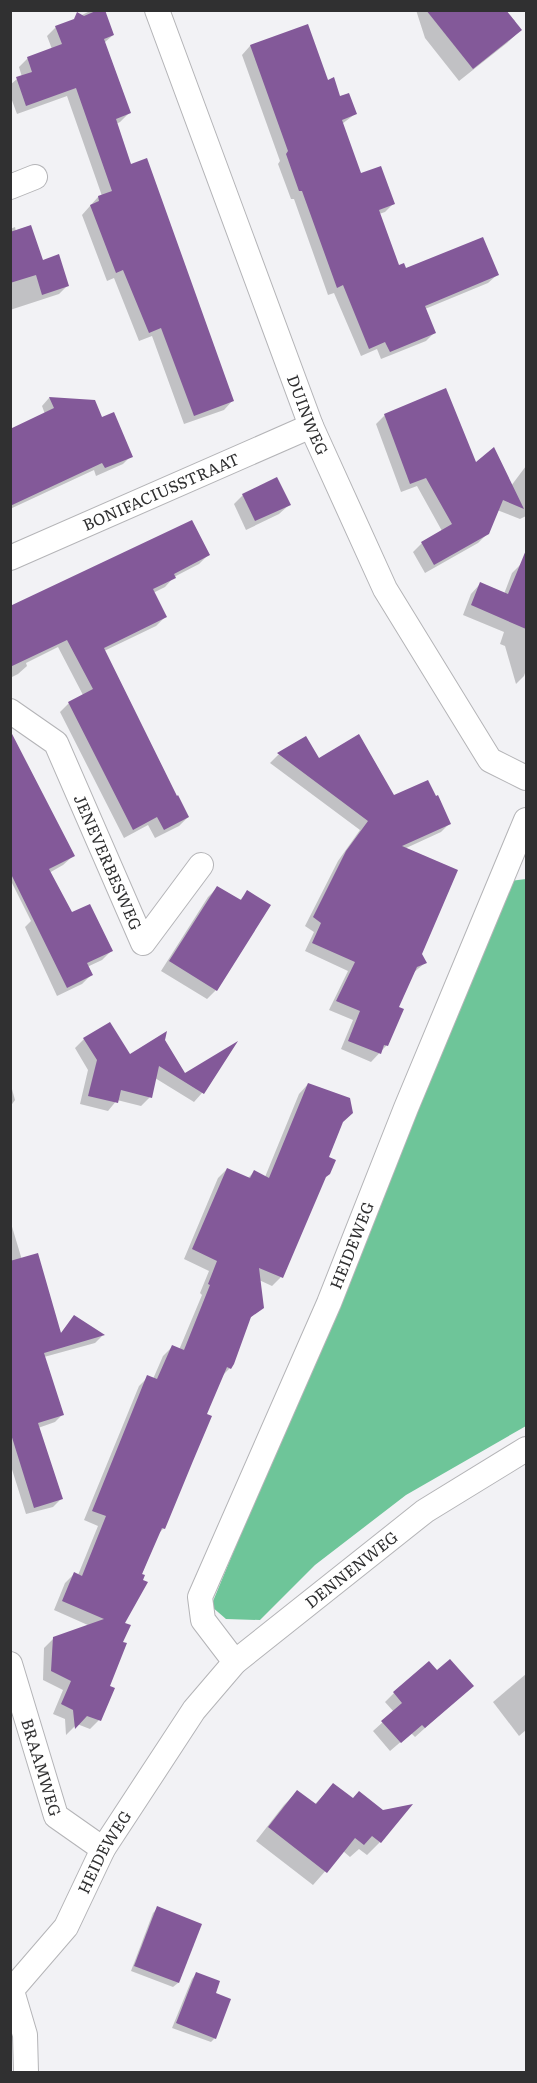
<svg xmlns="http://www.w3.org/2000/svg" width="537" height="2083" font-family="Literata,serif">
	<rect width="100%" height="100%" fill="#f2f2f5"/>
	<path fill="#6ec599" d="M526,879V1426L406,1495L315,1565L260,1620L226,1619L211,1606L492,928L510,881Z"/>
	<g fill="#0003">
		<path d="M92,10H104L113,35L104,43L129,113L120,122L116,124L131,166L233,400L224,410L184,424L152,336L139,341L114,278L107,281L82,215L98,197L102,196L67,96L17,114L10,95V85L17,79L22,77L19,67L28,58L52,49L47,36L56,27L72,22L76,18Z"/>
		<path d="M416,10H505L515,21L513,22L520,30L507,43L459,81L425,38Z"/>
		<path d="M307,26L327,82L339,98L355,114L342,124L360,175L393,204L385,212L379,214L398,267L405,270L497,275L488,283L425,309L434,333L426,341L381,359L377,349L361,356L334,293L328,295L294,199H291L278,164L280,161L242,55L250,46Z"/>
		<path d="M15,227L16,232L41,261L68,285L59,294L10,310V229Z"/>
		<path d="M49,398L94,401L101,419L131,456L123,464L96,476L94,470L10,509V430L45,414L42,406Z"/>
		<path d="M385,415L511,486L526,466V516L520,519L497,510L488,533L478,543L425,573L413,552L422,543L442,531L417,486L401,492L376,424Z"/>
		<path d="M243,495L289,505L279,514L246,530L234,504Z"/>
		<path d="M208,555L199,564L174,577L165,587L153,593L165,617L156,626L104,651L176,798L188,817L179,826L155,838L148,825L124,838L60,712L69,703L83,695L58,647L26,663L27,666L18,674L10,678V607Z"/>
		<path d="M522,563L526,565V670L524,676L516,684L505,646L500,644L504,632L463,615L471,594L480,584L504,594L512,573Z"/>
		<path d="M305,738L318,760L449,824L441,832L404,849L421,954L425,963L413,973L397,1008L386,1046L371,1062L341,1049L353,1020L329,1010L348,971L305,951L314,932L305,926L338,861L360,830L270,763L278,755Z"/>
		<path d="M10,750L73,856L63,865L49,873L71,914L111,951L102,960L87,967L91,975L82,984L57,996L25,927L31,921L10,879Z"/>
		<path d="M217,888L239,901L248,892L216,990L207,999L161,971L208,897Z"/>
		<path d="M84,1039L129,1056L163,1041L185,1075L233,1046L202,1093L194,1102L155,1078L150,1097L141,1106L117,1100L108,1111L80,1104L88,1070L75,1048Z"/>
		<path d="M10,1082L15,1100L10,1107Z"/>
		<path d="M308,1084L340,1124L327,1158L323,1179L281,1277L272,1286L259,1280L262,1307L249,1319L230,1368L222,1376L205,1415L164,1528L157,1535L123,1624L121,1643L99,1720L90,1729L77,1724L66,1735L65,1719L53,1714L63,1690L43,1680L44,1648L54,1638L90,1626L54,1610L65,1583L74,1574L78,1575L98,1526L84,1520L139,1386L148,1377L153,1379L163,1356L172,1347L179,1350L202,1295L200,1293L209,1271L184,1259L218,1178L227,1169L247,1179L254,1172L265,1177L299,1094Z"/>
		<path d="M10,1220L22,1260L60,1334L74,1317L102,1336L95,1343L44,1357L63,1414L55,1422L38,1428L61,1499L53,1507L26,1514L10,1463Z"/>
		<path d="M526,1674V1730L519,1736L493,1702Z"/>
		<path d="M394,1693L462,1695L415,1737L411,1733L390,1751L373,1731L394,1712L385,1702Z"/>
		<path d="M334,1785L380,1842L367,1855L359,1849L350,1857L343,1851L313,1885L256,1841L284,1805L297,1792L314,1805Z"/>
		<path d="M158,1908L178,1983L173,1987L131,1971L153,1913Z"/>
		<path d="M196,1974L214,1994L215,2038L211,2042L172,2028L192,1979Z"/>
	</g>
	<g fill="#835999">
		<path d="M98,10H105L114,35L104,39L131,113L116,119L131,164L147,158L234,401L194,416L161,328L149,333L123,270L116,273L90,205L99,201L98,196L112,191L76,88L26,106L16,77L32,72L27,57L62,44L55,26L74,19L77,12L84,16Z"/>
		<path d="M426,10H506L522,30L473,69Z"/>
		<path d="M308,24L328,80L334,77L340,96L349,93L357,114L342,120L361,173L381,166L395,204L379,210L399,265L404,263L406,268L483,237L499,275L425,306L436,333L390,352L385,342L369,349L343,285L337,288L302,191H299L286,154L288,151L250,45Z"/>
		<path d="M31,225L43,260L59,254L69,286L42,295L36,275L10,283V232Z"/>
		<path d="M446,388L476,462L494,447L524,509L503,500L489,534L434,565L421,542L452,524L426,478L410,484L384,414Z"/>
		<path d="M49,397L95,400L102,417L114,412L133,457L105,468L102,463L10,506V429L54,408Z"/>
		<path d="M277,477L291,505L255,521L242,494Z"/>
		<path d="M192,520L210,555L174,574L176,578L153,589L167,617L104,648L177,796L178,795L189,817L164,830L157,817L133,830L68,702L93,689L67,640L10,667V606Z"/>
		<path d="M526,550V629L471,605L480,582L508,594Z"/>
		<path d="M10,730L75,856L49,869L72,912L90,904L113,951L87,963L93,975L67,988L10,872Z"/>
		<path d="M359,734L394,795L428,780L436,796L438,795L451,824L402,846L458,870L422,954L427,963L417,967L399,1007L404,1009L388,1046L384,1045L381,1054L348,1041L360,1011L336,1001L355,962L312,943L321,923L313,917L346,851L368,821L277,753L306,736L319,758Z"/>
		<path d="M217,886L241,900L247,890L271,905L217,991L169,961Z"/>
		<path d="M110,1022L130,1054L167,1031L165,1040L185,1073L238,1041L204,1094L159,1066L152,1098L121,1090L118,1103L88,1096L97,1060L83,1038Z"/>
		<path d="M308,1083L350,1098L353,1113L343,1122L329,1157L336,1160L330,1174L326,1177L283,1278L259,1268L264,1308L251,1317L234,1364L231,1369L227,1367L207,1414L212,1416L193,1461L165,1529L162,1528L142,1574L145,1575L143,1580L148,1582L125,1623L131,1625L123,1642L127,1643L110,1686L115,1688L101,1721L87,1716L75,1729L73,1710L61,1704L71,1681L51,1671L53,1637L104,1619L62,1601L74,1572L82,1576L106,1516L92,1511L147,1375L157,1379L172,1345L184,1350L210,1285L208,1284L217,1261L192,1249L227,1168L250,1178L254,1170L269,1178Z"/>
		<path d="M38,1253L61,1333L74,1315L105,1335L44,1353L64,1415L38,1423L63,1499L34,1508L10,1431V1261Z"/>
		<path d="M450,1659L474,1686L425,1728L422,1725L401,1743L381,1721L402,1703L393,1692L429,1661L437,1670Z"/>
		<path d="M333,1783L353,1798L359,1791L383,1810L413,1804L381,1843L372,1836L364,1845L355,1838L327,1873L268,1827L297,1790L316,1804Z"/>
		<path d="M157,1906L202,1924L179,1983L134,1966Z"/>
		<path d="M196,1972L220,1981L216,1993L231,1999L216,2039L176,2023Z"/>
	</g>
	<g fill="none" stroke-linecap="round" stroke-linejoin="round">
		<g stroke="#b4b4b7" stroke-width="26">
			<g id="minor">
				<path id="s1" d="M157,10L311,426L385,589L490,760L526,778"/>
				<path d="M10,187L35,177"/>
				<path id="s2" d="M10,558L311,426"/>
				<path id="s3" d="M10,711L56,743L143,943L201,865"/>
				<path id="s4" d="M235,1662L203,1620L200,1597L329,1303L406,1108L526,820"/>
				<path id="s5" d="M10,1664L56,1816L103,1849"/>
				<path d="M12,1991L25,2035L26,2072"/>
				<path id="s6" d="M10,1992L66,1927L103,1849L194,1710L235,1662L425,1511L526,1449"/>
			</g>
		</g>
		<use href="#minor" stroke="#fff" stroke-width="24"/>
	</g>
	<g text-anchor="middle" stroke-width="6" stroke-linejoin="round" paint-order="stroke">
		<g font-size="16" fill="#303031" stroke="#fff">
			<text dy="6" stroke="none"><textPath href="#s1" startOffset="432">DUINWEG</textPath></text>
			<text dy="6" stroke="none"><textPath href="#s2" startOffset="165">BONIFACIUSSTRAAT</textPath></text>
			<text dy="6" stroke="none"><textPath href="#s3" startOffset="186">JENEVERBESWEG</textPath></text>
			<text dy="6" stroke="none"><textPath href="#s4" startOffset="459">HEIDEWEG</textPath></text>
			<text dy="6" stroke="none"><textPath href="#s6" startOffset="550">DENNENWEG</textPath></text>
			<text dy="6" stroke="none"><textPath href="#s5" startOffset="108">BRAAMWEG</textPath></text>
			<text dy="6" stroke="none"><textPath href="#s6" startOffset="170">HEIDEWEG</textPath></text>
		</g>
	</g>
	<rect width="537" height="2083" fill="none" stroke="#303031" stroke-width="24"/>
</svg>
